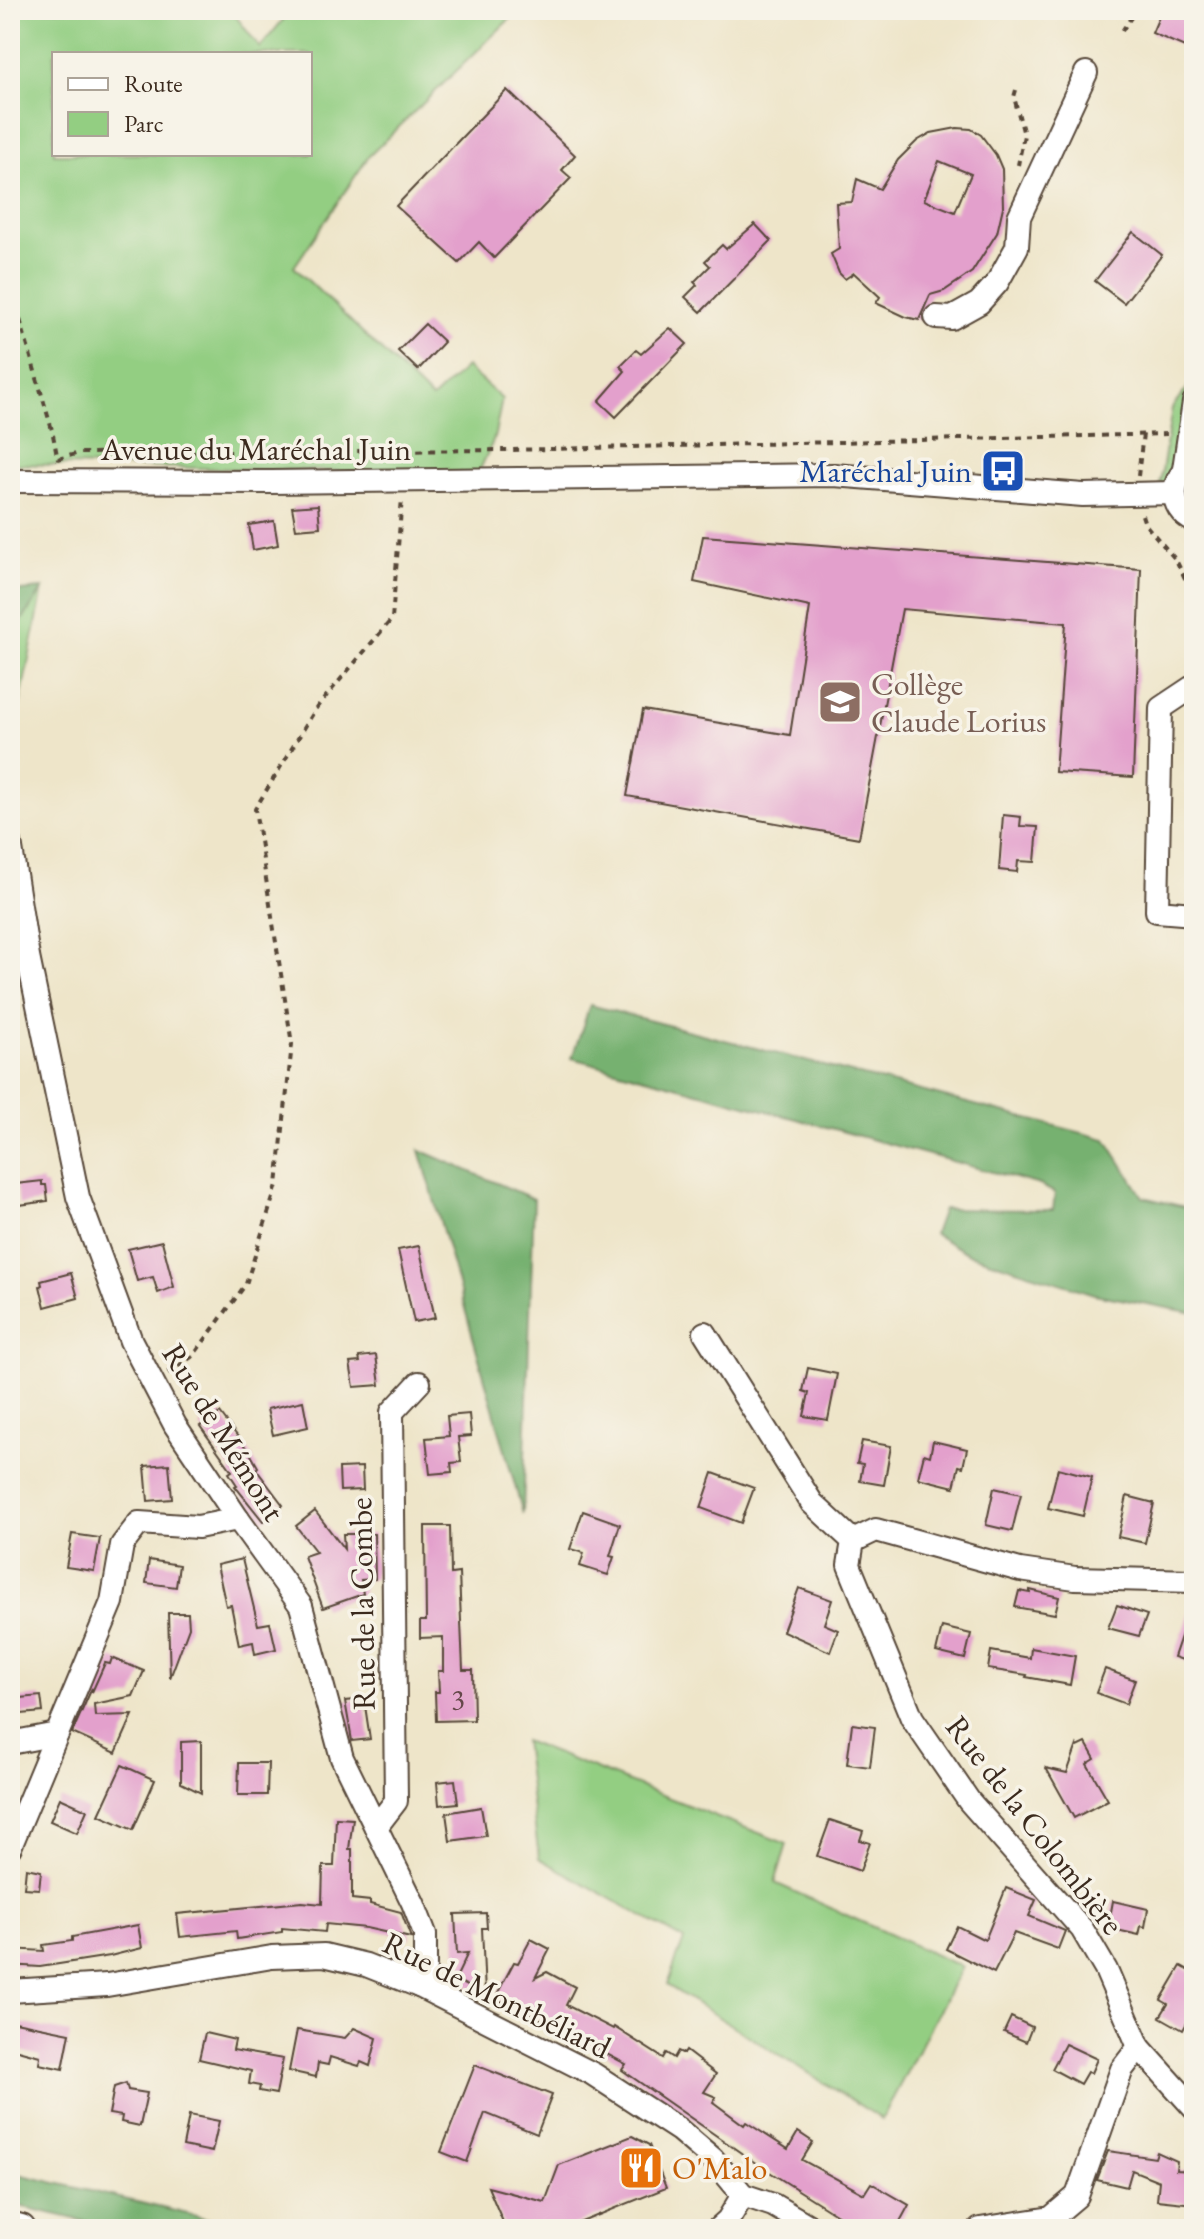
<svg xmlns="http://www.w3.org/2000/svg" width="1204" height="2239" font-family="'EB Garamond',serif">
	<rect width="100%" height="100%" fill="#f7f3e8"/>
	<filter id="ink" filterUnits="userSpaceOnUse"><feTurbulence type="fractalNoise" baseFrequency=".0125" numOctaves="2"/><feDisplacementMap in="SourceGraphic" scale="16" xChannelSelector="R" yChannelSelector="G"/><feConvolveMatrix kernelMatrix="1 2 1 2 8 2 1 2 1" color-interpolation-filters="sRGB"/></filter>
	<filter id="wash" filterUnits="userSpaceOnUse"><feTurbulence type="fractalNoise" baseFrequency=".006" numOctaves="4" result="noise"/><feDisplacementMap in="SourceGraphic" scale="32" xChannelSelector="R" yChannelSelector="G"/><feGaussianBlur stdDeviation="1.8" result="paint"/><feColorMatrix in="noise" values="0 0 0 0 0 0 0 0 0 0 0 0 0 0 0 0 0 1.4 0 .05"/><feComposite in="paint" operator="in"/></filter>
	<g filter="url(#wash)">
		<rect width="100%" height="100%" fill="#eee5c9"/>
		<g fill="#93ce82" stroke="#677c50" stroke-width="2" fill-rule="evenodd">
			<path d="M10,10H231L260,48L291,10H519L369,156L294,267L432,399L466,367L502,399L494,439L478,474L10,464ZM54,54H310V154H54Z"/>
			<path d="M1194,380V486L1160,484L1172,408Z"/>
			<path d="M43,589L10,753V638Z"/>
			<path d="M524,1741L787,1844L775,1883L962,1967L882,2119L667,1985L684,1940L539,1858Z"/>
		</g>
		<g fill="#76b170" stroke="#586e47" stroke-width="2">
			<path d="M43,589L10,638V592Z"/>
			<path d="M590,1005L1106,1139L1143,1197L1194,1209V1313L1094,1294L969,1254L934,1234L943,1209L1053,1210L1055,1193L1040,1185L572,1058Z"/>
			<path d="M420,1150L534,1199L523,1514Z"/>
			<path d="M10,2172L251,2229H118L10,2204Z"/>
		</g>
		<g id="blocks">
			<g fill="#e3a0cc" fill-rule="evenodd">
				<path d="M1162,10H1194V51L1152,33Z"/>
				<path d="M507,90L575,155L562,170L571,178L494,258L479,242L459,263L396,206Z"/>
				<path d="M957,128L971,129L981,135L996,155L1002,169L1003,207L997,233L972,272L944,291L930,295L919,320L906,317L876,303L880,297L854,273L845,279L839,273L831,254L839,249L836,203L852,202L857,179L880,189L898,160L917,141L931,133ZM939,161L971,174L955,212L924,200Z"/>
				<path d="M755,224L771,241L701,312L685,297L697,285L694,282L710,266L705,261L722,245L726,249Z"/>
				<path d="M1133,232L1162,255L1124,303L1095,281Z"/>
				<path d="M425,324L444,342L418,370L398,351Z"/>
				<path d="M670,328L687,344L616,417L599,401L625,371L620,366L636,350L641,354Z"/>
				<path d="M318,505L320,527L296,529L292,507Z"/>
				<path d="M274,521L278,545L253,550L249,525Z"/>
				<path d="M703,536L1141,569L1133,777L1055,772L1066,623L902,609L859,838L627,796L643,710L790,735L810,607L694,582Z"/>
				<path d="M1003,815L1021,817L1020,826L1038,827L1035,862L1018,861L1017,872L999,870Z"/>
				<path d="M42,1181V1185H46L48,1201L19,1205L16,1184Z"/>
				<path d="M162,1241L174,1287L158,1293L153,1277L137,1281L128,1249Z"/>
				<path d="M419,1246L435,1318L414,1322L398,1250Z"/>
				<path d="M71,1273L78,1298L45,1307L40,1286L42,1285L41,1281Z"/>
				<path d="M376,1355L380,1385L354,1387L350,1363L360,1362L359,1357Z"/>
				<path d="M808,1368L837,1374L828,1420L804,1416L809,1393L803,1391Z"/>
				<path d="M303,1401L308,1427L273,1435L267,1409Z"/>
				<path d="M220,1413L250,1453L258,1467L256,1469L283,1505L263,1521L235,1486L237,1485L229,1473L232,1471L200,1426Z"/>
				<path d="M469,1414L471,1436L458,1437L461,1462L451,1463L452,1472L430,1474L426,1438L449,1436L447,1416Z"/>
				<path d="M862,1441L891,1446L884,1485L860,1481L863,1464L857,1463Z"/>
				<path d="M933,1441L967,1449L963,1467L959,1466L954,1487L918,1478L924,1454L930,1456Z"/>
				<path d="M169,1464L172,1499L148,1501L145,1466Z"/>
				<path d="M362,1467L363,1490L340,1491L339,1468Z"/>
				<path d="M1058,1468L1092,1477L1083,1516L1048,1508Z"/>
				<path d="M713,1473L754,1488L741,1523L701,1508Z"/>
				<path d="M994,1488L1021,1494L1012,1531L986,1525Z"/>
				<path d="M1127,1496L1154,1503L1145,1543L1118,1537Z"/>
				<path d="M315,1511L344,1549L343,1534H374L375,1579L361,1580L363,1594L323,1608L304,1556L316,1552L296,1526Z"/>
				<path d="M583,1511L620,1524L610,1556L614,1557L608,1575L580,1566L584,1553L570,1549Z"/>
				<path d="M425,1526H450L451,1574L459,1573L463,1670H473L474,1720L436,1721L435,1692H439L438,1671H443V1637L420,1638V1621H426Z"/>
				<path d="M72,1534L100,1538L94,1571L66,1567Z"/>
				<path d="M242,1559L258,1625L270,1623L276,1649L255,1654L253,1642L239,1645L231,1605L226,1606L217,1565Z"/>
				<path d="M149,1560L179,1565L176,1587L146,1583Z"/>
				<path d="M799,1588L832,1600L824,1624L838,1630L830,1652L783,1631Z"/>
				<path d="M1030,1590L1059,1597L1055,1614L1015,1607L1019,1591L1030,1593Z"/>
				<path d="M1117,1605L1147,1615L1139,1636L1108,1628Z"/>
				<path d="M1191,1607H1194V1664L1174,1657Z"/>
				<path d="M168,1613H188L189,1627L170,1678Z"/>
				<path d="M942,1627L971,1634L965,1659L936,1652Z"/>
				<path d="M1031,1648L1075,1656L1070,1685L1026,1677L1027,1675L988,1669L991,1651L1030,1658Z"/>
				<path d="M112,1658L144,1671L133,1696L94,1704L95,1716L133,1715L116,1753L72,1733L92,1688V1692L105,1663L110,1664Z"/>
				<path d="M1105,1669L1135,1680L1126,1704L1096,1693Z"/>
				<path d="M41,1696L43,1712L10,1715V1699Z"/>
				<path d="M364,1699L370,1739L352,1741L345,1701Z"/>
				<path d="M852,1724L875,1727L870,1767L847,1764Z"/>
				<path d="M201,1741V1793L181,1783V1742Z"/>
				<path d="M1086,1743L1095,1759L1087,1764L1108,1800L1074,1818L1046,1768L1067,1773L1077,1745L1078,1747Z"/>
				<path d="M239,1763H268L267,1795H238Z"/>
				<path d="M122,1765L155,1780L133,1830L99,1815Z"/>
				<path d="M455,1780L458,1803L439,1805L437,1782Z"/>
				<path d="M60,1798L87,1810L77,1833L50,1821Z"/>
				<path d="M481,1807L486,1836L450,1841L446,1813Z"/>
				<path d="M336,1818L353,1819L349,1849H352V1899L370,1901V1904L401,1912L411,1938L366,1928L326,1924L325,1932L282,1928V1932L237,1939L236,1931L180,1937L177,1914L302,1902L322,1904L323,1866H334Z"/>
				<path d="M830,1820L863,1831L860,1840L870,1843L860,1871L817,1856Z"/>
				<path d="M26,1868L41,1871L39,1889L24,1888Z"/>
				<path d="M1006,1888L1036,1900L1029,1916L1065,1931L1058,1949L1014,1933L994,1973L946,1949L957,1926L985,1940Z"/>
				<path d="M1113,1901L1148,1909L1145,1927L1141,1926L1139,1935L1108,1928Z"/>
				<path d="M486,1913L487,1928H482L485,1994L455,1980L468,1953L457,1954L455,1914Z"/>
				<path d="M138,1925L142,1948L110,1956L40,1967L10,1965V1949L44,1951L43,1945L72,1941V1937Z"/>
				<path d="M531,1939L550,1949L535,1978L547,1972L575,1987L566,2005L613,2029L614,2027L663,2058L666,2053L674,2058L678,2051L684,2054L686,2051L716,2074L704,2092L716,2097L713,2102L744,2125L746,2122L788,2149L798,2132L813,2142L802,2160L864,2194L871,2183L909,2205L896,2229H863L836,2214L757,2164L622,2070L626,2064L519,2008L518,2010L495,1998L514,1962L518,1963Z"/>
				<path d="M1181,1966L1194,1973V2010L1183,2030L1160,2017L1168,2004L1161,2000Z"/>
				<path d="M1011,2017L1032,2027L1026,2042L1004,2032Z"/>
				<path d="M10,2021L70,2033L63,2069L39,2064L40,2056L10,2048Z"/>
				<path d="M354,2028L377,2038L370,2066L361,2062L359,2066L330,2057L328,2065L318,2063L316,2077L289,2071L297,2030L345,2038Z"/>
				<path d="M205,2033L235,2040L233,2050L283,2059L276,2094L259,2091L260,2086L249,2084L251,2071L199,2059Z"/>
				<path d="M1065,2044L1097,2059L1091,2073L1087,2072L1080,2084L1052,2069Z"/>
				<path d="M475,2065L552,2095L537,2134L485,2113L467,2162L441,2152Z"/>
				<path d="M126,2083L128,2090L147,2093L140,2126L121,2122L122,2116L109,2114L114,2087Z"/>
				<path d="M189,2115L219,2121L212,2152L183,2146Z"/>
				<path d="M632,2136L649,2145L666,2188L564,2229H506L488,2187L545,2202L559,2165Z"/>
				<path d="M1108,2151L1155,2158L1157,2152L1177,2161L1176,2170L1194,2171V2204L1157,2200L1159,2181L1132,2170L1127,2187L1097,2180Z"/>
			</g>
		</g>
	</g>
	<g filter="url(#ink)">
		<use href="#blocks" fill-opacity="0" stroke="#564638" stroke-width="2"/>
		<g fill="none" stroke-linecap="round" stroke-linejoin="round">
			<g stroke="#564638" stroke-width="26">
				<g id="minor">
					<path d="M936,317L952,318L979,303L997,283L1017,247L1019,217L1086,73"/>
					<path d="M1194,463C1170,477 1167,508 1194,521"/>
					<path d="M1184,469L1194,402"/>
					<path d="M10,481L271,482L834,475L1083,495L1174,493"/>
					<path d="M1194,686L1161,708L1157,911L1194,914"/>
					<path d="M10,842L28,957L78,1197L131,1341L175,1425L238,1519L301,1606L342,1758L413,1903L425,1934V1967L419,1986"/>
					<path d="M705,1333L812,1503L853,1541L849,1565L912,1718L969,1801L1082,1929L1106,1970L1139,2047L1122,2069L1077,2196L1051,2218L980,2229"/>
					<path d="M853,1541L876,1530L1020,1570L1075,1578L1194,1581"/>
					<path d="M10,1743L57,1734"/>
					<path d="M376,1827L396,1801L392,1412L419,1383"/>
					<path d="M10,1847L112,1602L122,1545L139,1523L198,1527L238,1519"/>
					<path d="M10,1991L107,1985L272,1957L324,1955L366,1965L419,1986L593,2074L679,2130L713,2159L743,2195L773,2205L814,2229"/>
					<path d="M1139,2047L1194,2108"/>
					<path d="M718,2229L728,2220L743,2195"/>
				</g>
			</g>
			<g stroke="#564638" stroke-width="32">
				<path id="major" d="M10,2226L21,2229"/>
			</g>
			<g stroke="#564638" stroke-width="4" stroke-dasharray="6 6" stroke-linecap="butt">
				<path d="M1122,31L1136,10"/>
				<path d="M1016,90L1014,97L1024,135L1018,165"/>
				<path d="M10,285L52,430L58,460"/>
				<path d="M58,459L79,453L509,450L1168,434"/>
				<path d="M1138,476L1143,434"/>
				<path d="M1142,515L1145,524L1176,560L1194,597"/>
				<path d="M168,1373L193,1356L246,1284L277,1185L292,1044L255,809L317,707L392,619L402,498"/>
			</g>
			<use href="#minor" stroke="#fff" stroke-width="22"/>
			<use href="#major" stroke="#fff" stroke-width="28"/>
		</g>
	</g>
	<defs>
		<g id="bus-square" transform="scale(2.3)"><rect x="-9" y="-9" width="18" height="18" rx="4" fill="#1a4fb4" stroke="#f7f3e8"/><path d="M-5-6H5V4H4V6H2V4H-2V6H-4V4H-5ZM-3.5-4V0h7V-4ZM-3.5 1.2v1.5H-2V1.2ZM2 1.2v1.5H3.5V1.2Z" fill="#fff"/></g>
		<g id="school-square" transform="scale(2.3)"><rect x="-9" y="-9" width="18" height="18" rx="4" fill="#8d6e63" stroke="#f7f3e8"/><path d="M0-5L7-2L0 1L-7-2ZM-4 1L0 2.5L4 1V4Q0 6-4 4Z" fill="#fff"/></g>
		<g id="restaurant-square" transform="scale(2.3)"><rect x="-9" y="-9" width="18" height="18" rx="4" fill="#e8710a" stroke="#f7f3e8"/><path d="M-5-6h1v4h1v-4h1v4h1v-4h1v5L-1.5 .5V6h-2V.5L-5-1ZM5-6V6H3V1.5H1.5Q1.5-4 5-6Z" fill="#fff"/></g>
	</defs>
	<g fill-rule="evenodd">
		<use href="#bus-square" x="1003" y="471"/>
		<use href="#school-square" x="840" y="702"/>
		<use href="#restaurant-square" x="641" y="2168"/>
	</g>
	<g text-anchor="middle" stroke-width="7" stroke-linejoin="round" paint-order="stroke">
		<g font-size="28" fill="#65484a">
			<text x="458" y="1709">3</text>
		</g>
		<g font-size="32" fill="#3b2a1e" stroke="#f7f3e8">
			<text x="256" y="460">Avenue du Maréchal Juin</text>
			<text transform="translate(224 1432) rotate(58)" y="11">Rue de Mémont</text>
			<text transform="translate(362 1604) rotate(-91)" y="11">Rue de la Combe</text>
			<text transform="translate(1035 1825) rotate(52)" y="11">Rue de la Colombière</text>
			<text transform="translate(497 1995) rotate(26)" y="11">Rue de Montbéliard</text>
		</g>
		<g font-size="32" fill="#164399" stroke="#f7f3e8" text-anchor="end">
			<text x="972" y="482">Maréchal Juin</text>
		</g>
		<g font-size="32" fill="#785e54" stroke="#f7f3e8" text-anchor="start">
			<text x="871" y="695">Collège<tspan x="871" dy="37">Claude Lorius</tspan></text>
		</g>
		<g font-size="32" fill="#c56008" stroke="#f7f3e8" text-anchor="start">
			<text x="672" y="2179">O'Malo</text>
		</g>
	</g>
	<rect width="1204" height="2239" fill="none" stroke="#f7f3e8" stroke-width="40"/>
	<rect x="52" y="52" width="260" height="104" fill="#f7f3e8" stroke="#aca397" stroke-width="2"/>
	<rect x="68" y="78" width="40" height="12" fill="#ffffff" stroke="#aca397" stroke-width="2"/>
	<text x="124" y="92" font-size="24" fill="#3b2a1e">Route</text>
	<rect x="68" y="112" width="40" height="24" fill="#93ce82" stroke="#aca397" stroke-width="2"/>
	<text x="124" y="132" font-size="24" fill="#3b2a1e">Parc</text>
</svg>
